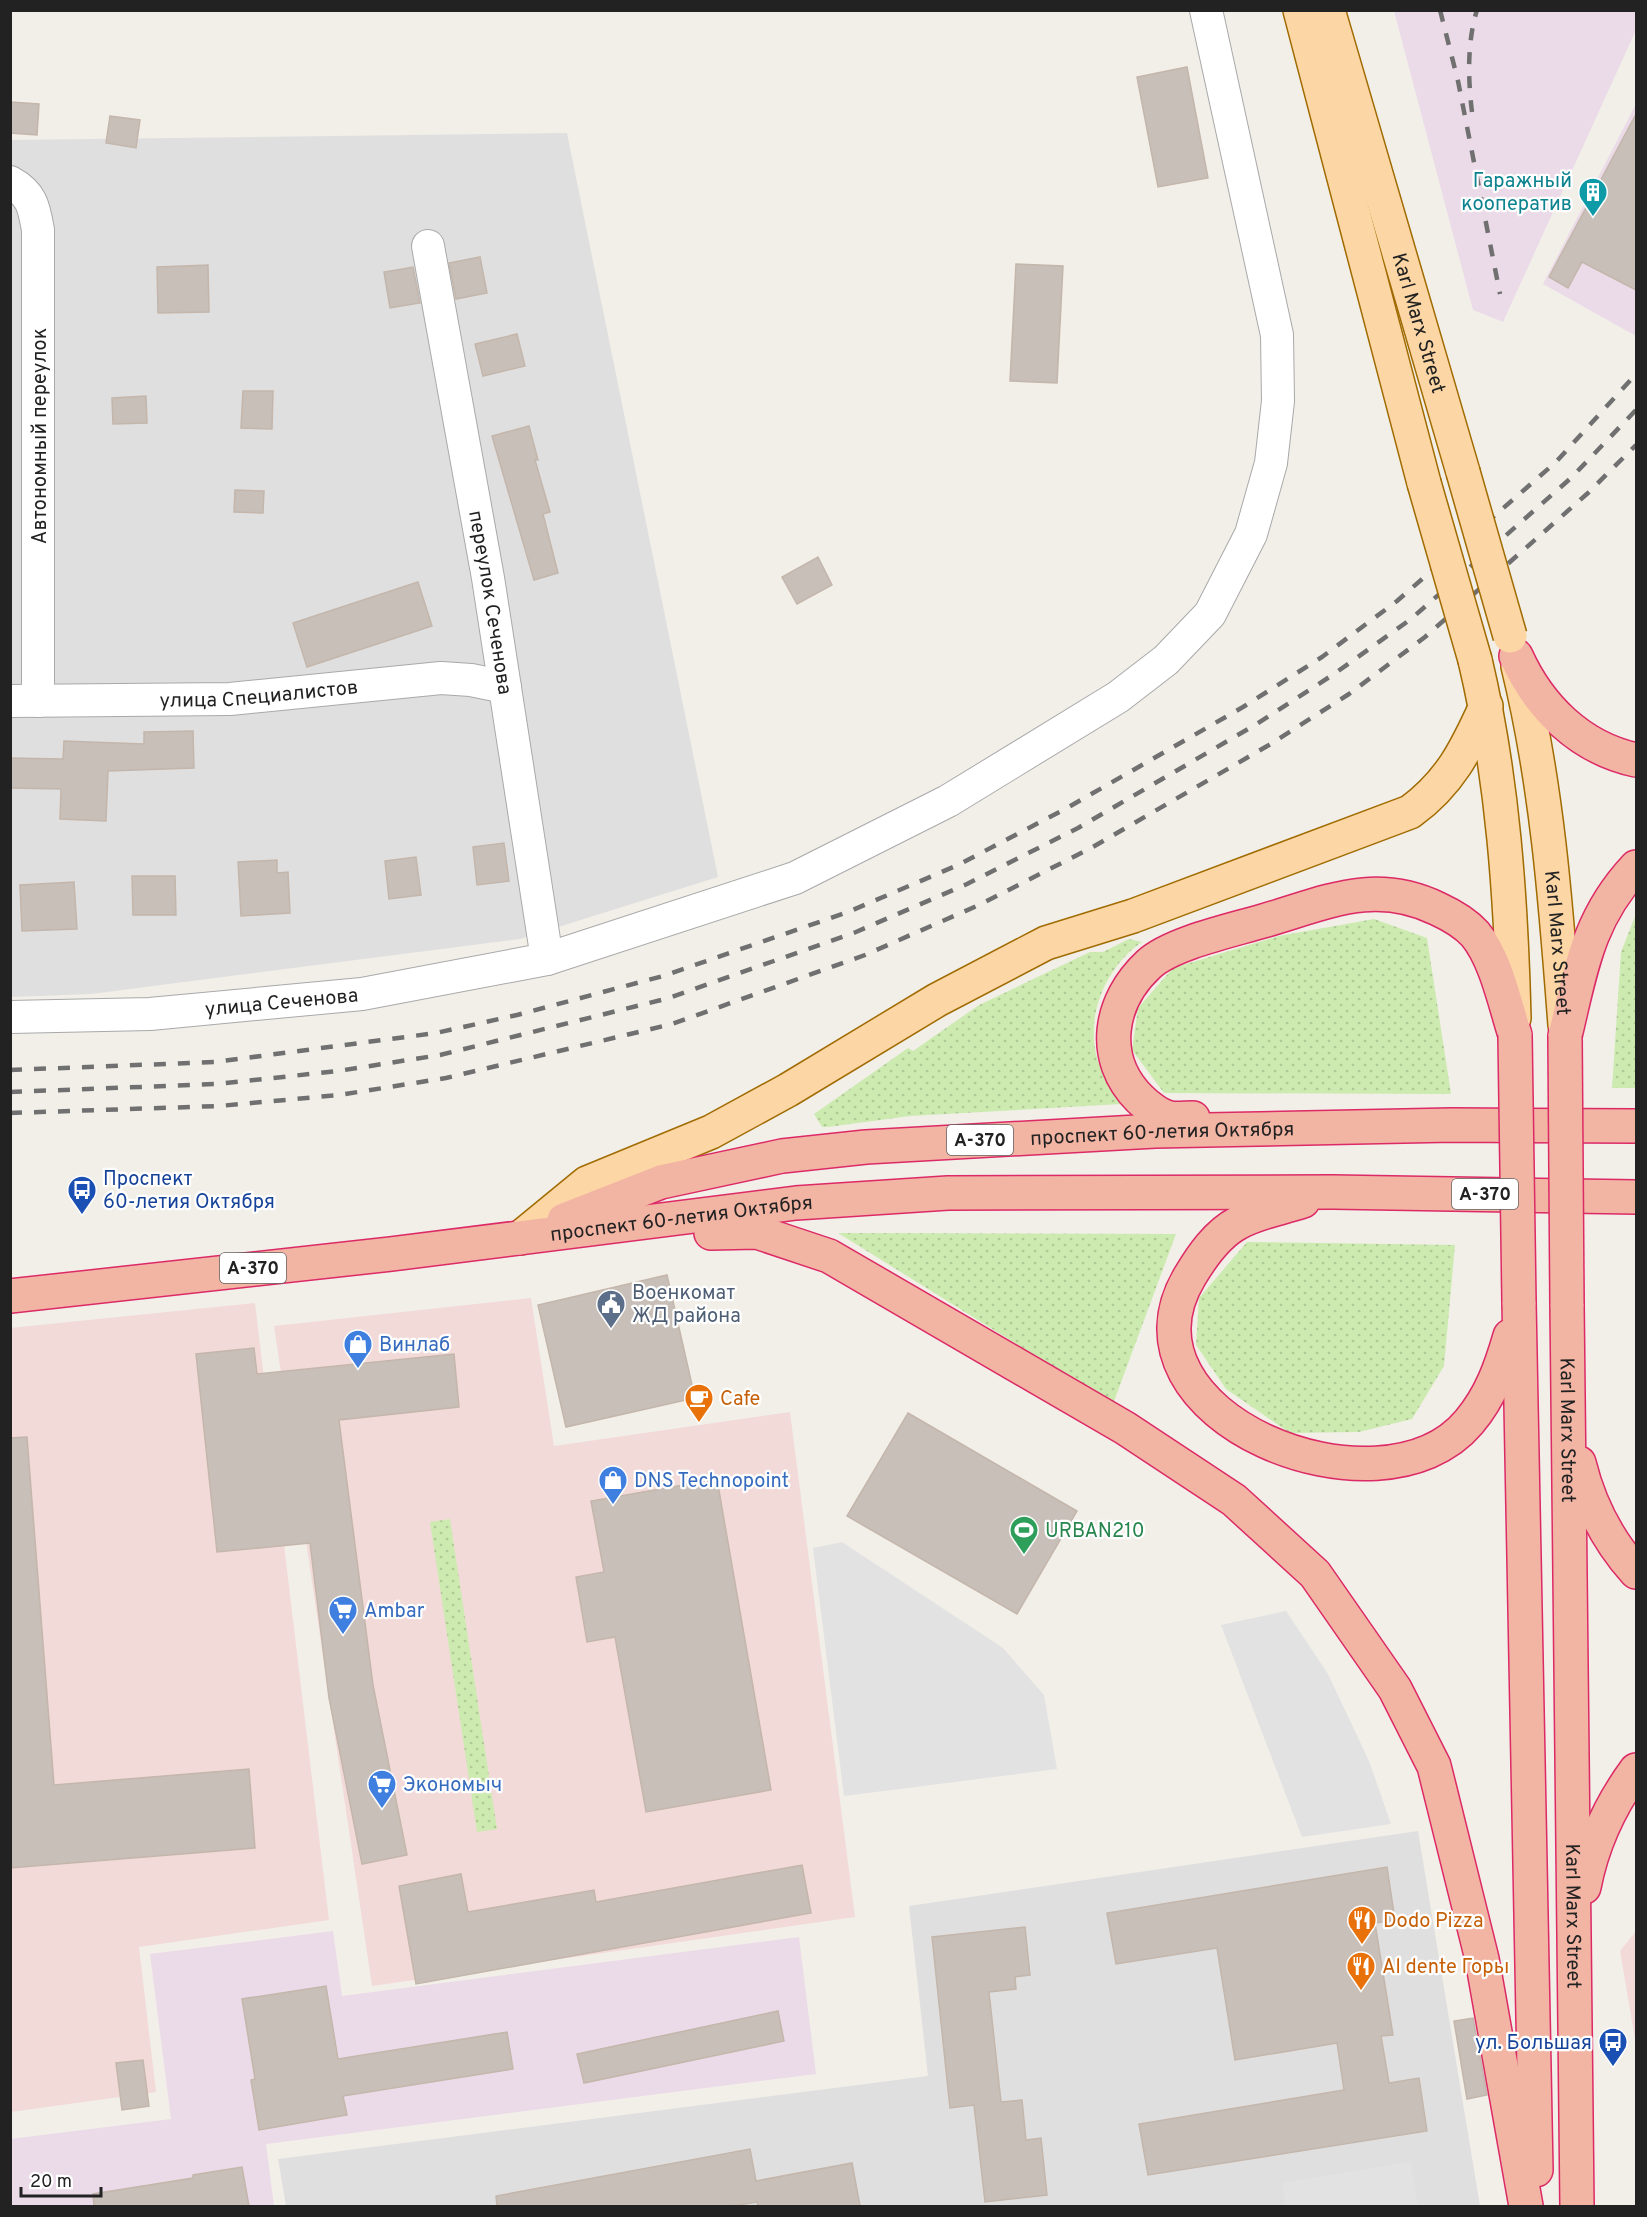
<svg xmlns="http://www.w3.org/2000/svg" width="1647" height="2217" font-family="Overpass,sans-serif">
	<defs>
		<pattern id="grass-dots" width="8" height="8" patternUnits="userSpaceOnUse" patternTransform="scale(1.5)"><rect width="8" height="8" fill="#cdebb0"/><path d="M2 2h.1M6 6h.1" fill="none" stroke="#b0c997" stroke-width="1.8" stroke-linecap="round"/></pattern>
	</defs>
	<rect width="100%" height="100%" fill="#f2efe9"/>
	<g fill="#e0dfdf">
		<path d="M567,133L718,877L520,939L91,994L11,997L10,140Z"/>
		<path d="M1418,1831L1480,2206H286L278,2159L928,2076L909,1906Z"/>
	</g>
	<g fill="#f2dad9">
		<path d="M531,1298L554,1446L790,1412L855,1917L372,1986L274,1326Z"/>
		<path d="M255,1303L329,1920L139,1947L156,2092L11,2112L10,1328Z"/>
		<path d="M1636,1931V2045L1620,1951Z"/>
	</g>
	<g fill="#ebdbe8">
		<path d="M1394,11H1636V30L1503,322L1473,310Z"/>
		<path d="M1636,104V336L1543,284Z"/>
		<path d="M333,1931L342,1996L799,1937L816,2074L266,2144L274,2206H11L10,2139L171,2119L150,1954Z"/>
	</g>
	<g fill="url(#grass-dots)">
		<path d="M1636,914V1088H1612L1621,952Z"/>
		<path d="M1374,919L1427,938L1451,1094L1164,1093L1132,1050L1138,1008L1173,968L1279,936Z"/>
		<path d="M1129,939L1142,942C1092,976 1073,1055 1123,1099L1122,1104L910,1116L828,1127H822L814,1114L908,1048L913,1051L979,1005L1090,952H1103Z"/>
		<path d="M838,1233L1176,1234L1113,1404Z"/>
		<path d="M1247,1242L1455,1245L1444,1366L1412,1419L1359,1432L1290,1433L1226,1389L1196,1345L1199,1298Z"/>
		<path d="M450,1519L497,1829L477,1832L430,1522Z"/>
	</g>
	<g fill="#e2e2e2">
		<path d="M842,1542L1003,1648L1044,1695L1057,1769L844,1796L813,1548Z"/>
		<path d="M1286,1611L1328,1674L1369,1761L1391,1824L1302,1837L1221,1625Z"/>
		<path d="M1411,2162L1418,2206H1285L1282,2183Z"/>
	</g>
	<g fill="#c7bfb8" stroke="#c4b6ab" stroke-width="1.5">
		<path d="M1187,67L1208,178L1158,187L1137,77Z"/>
		<path d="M10,102L39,104L37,135L10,133Z"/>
		<path d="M1636,114V290L1582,262L1568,288L1549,277Z"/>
		<path d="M110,116L140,120L136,148L106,143Z"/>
		<path d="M480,257L487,293L456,299L449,263Z"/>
		<path d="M1016,264L1063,266L1057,383L1010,381Z"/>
		<path d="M208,265L209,312L158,313L157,267Z"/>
		<path d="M413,267L420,303L390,308L384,272Z"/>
		<path d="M517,334L525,366L483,376L475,344Z"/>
		<path d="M243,391H273L272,429L241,428Z"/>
		<path d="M146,396L147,423L113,424L112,398Z"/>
		<path d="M529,426L538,460H535L550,512L543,514L558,573L534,580L492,436Z"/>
		<path d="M235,490L264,491L263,513L234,512Z"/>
		<path d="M818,557L832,585L797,604L782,577Z"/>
		<path d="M418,582L432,626L307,667L293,623Z"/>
		<path d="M193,731L194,768L108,771L106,821L60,819L61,789L10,788V758L63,759L64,741L144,744V732Z"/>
		<path d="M504,843L509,881L477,885L473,847Z"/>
		<path d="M416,857L421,895L389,899L385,861Z"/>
		<path d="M277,860V873L288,872L290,913L241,916L238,862Z"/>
		<path d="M132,876H175L176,915H133Z"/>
		<path d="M74,882L77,929L22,931L20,885Z"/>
		<path d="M667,1275L695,1398L566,1427L538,1305Z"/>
		<path d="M254,1348L257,1374L454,1354L459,1407L339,1420L373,1685L407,1855L362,1864L329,1698L310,1543L217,1552L196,1354Z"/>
		<path d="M908,1413L1077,1511L1017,1614L847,1516Z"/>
		<path d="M27,1437L54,1785L249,1769L255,1848L10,1868V1438Z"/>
		<path d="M717,1479L771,1790L646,1812L615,1637L587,1642L576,1577L604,1572L591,1501Z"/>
		<path d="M802,1865L811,1913L416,1984L399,1886L461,1874L468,1912L594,1890L596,1902Z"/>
		<path d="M1387,1867L1395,1920L1375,1923L1393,2035L1381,2036L1389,2083L1419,2078L1427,2131L1148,2175L1139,2124L1344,2090L1337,2043L1235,2060L1217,1948L1116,1964L1107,1913Z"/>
		<path d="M1025,1927L1030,1975L1015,1977L1016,1989L989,1992L1001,2102L1022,2100L1026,2140L1041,2138L1047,2195L985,2202L974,2105L950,2108L932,1937Z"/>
		<path d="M326,1986L338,2059L507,2032L513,2069L343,2096L347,2115L259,2130L251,2080L255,2079L242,1999Z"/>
		<path d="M778,2011L784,2041L584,2083L577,2054Z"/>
		<path d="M1473,2018L1487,2095L1467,2099L1454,2021Z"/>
		<path d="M143,2060L149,2106L122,2110L116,2063Z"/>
		<path d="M750,2149L756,2181L852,2163L860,2206H758L757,2202L733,2206H497L496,2196Z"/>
		<path d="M242,2167L249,2206H94L93,2194L193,2178V2175Z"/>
	</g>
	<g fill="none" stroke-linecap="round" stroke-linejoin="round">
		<g stroke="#a9a9a9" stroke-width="34">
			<g id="minor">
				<path d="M10,182C32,194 34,207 38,230V701"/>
				<path id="s1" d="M428,246L488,578L547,959"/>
				<path id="s2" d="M10,701L230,699L441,678L471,680L505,687"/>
				<path id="s3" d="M10,1017L150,1014L362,994L547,959L795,878L948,801L1118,697L1166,660L1210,614L1251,534L1271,463L1278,401L1277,335L1206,10"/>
			</g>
		</g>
		<g stroke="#a06b00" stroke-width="36">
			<g id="primary">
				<path d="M1300,10L1424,483"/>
				<path id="s4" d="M1328,10L1463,472"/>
				<path d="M1475,660C1503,778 1511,898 1514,1018"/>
				<path id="s5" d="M1518,666C1547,784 1556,905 1565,1025"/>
				<path d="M520,1238L587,1183L711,1132L788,1090L937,1000L1046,943L1133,916L1410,812C1450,783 1466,750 1486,706"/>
			</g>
		</g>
		<g stroke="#dc2a67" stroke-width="36">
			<g id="trunk">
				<path d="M1516,656C1539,707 1580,748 1636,760"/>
				<path d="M1565,1036C1581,969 1588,918 1636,867"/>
				<path d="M1193,1118C1185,1118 1177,1119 1170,1118C1160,1116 1147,1106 1140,1099C1099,1058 1109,1001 1149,964C1172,943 1233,930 1263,921C1326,903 1374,878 1438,909C1451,915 1466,924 1475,934C1496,959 1505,1004 1515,1035"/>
				<path d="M1303,1201C1283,1208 1257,1212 1238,1223C1217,1234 1202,1256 1190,1276C1105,1416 1381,1527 1469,1422C1491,1396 1501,1367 1510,1336"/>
				<path id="s6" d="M564,1220L661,1182L782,1156L866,1147L1155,1131L1452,1125L1636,1126"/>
				<path d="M711,1233L757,1232L829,1256L1125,1428L1234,1500L1315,1574L1395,1689L1434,1766L1482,1959L1526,2206"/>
				<path id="s7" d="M10,1296L391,1254L796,1203L948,1193L1333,1192L1636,1197"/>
				<path d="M1519,1302L1536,2170"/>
				<path id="s8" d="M1567,1304L1577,2206"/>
				<path d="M1579,1463C1589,1504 1608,1541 1636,1572"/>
				<path d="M1584,1887C1592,1845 1611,1804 1636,1770"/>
			</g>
		</g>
		<use href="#minor" stroke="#fff" stroke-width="32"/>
		<use href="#primary" stroke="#fcd6a4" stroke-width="33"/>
		<use href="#trunk" stroke="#f2b4a3" stroke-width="33"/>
		<g stroke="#707070" stroke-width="4.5" stroke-dasharray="12 12" stroke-linecap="butt">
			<path d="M1440,10L1458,81L1500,294"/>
			<path d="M1472,112C1468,79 1467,42 1477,10"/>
			<path d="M10,1070L215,1062L436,1033L517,1015L663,976L848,912L958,865L1067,808L1243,707L1322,657L1397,601L1556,462L1636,374"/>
			<path d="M10,1092L217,1084L338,1071L440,1055L669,998L856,932L967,884L1078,828L1255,725L1334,674L1411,619L1571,478L1636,410"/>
			<path d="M10,1113L219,1106L339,1095L446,1078L672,1024L865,955L979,905L1091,848L1269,745L1349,694L1425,637L1588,493L1636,445"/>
		</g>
		<g stroke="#a06b00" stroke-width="36" stroke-linecap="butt">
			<g id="primary-bridge">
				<path d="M1463,472L1510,636"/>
				<path d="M1424,483L1475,660"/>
			</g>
		</g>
		<g stroke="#dc2a67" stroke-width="36" stroke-linecap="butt">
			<g id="trunk-bridge">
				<path d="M1515,1035L1519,1302"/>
				<path d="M1565,1036L1567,1304"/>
			</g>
		</g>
		<use href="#primary-bridge" stroke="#fcd6a4" stroke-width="33"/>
		<use href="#trunk-bridge" stroke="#f2b4a3" stroke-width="33"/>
	</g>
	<defs>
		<g id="building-pin" transform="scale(1.5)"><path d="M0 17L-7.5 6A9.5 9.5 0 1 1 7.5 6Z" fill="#0f9aa8" stroke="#fff"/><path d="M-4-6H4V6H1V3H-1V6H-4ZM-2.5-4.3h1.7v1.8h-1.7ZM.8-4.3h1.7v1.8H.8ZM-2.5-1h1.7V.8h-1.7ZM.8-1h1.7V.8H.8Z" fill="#fff"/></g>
		<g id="bus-pin" transform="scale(1.5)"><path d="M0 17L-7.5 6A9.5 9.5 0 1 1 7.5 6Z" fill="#1a4fb4" stroke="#fff"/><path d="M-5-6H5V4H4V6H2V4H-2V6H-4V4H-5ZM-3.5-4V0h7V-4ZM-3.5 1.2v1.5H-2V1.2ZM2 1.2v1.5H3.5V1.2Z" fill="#fff"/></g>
		<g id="civic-pin" transform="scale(1.5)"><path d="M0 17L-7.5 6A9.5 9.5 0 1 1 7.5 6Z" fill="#5c6f8a" stroke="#fff"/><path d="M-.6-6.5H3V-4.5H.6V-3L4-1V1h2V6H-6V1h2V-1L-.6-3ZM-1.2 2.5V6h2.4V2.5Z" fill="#fff"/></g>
		<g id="shop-pin" transform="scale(1.5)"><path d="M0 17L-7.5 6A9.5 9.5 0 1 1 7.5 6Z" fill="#3f7fe0" stroke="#fff"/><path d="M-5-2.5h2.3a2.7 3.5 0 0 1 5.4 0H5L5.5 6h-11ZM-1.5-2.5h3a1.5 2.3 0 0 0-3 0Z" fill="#fff"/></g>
		<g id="cafe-pin" transform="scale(1.5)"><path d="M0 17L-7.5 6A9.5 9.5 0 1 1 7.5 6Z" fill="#e8710a" stroke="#fff"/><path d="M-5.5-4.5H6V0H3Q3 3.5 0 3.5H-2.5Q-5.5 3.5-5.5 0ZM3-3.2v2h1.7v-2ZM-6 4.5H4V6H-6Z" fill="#fff"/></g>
		<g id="stadium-pin" transform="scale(1.5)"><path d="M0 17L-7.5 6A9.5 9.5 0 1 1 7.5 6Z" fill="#2e9e5b" stroke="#fff"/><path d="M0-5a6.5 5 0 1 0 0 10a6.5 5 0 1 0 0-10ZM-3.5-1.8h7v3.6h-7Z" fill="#fff"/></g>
		<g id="supermarket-pin" transform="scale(1.5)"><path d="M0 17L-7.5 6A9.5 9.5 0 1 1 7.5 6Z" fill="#3f7fe0" stroke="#fff"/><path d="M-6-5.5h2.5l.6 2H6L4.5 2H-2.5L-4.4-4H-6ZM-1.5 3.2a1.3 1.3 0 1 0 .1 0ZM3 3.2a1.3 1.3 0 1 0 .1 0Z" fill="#fff"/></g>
		<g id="restaurant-pin" transform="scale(1.5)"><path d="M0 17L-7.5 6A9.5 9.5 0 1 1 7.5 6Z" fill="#e8710a" stroke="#fff"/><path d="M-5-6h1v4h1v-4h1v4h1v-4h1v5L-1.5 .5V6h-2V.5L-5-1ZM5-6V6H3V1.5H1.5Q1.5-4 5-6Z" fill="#fff"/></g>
	</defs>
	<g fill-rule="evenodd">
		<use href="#building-pin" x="1593" y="192"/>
		<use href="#bus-pin" x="82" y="1190"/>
		<use href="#civic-pin" x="611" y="1304"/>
		<use href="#shop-pin" x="358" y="1344"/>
		<use href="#cafe-pin" x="699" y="1398"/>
		<use href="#shop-pin" x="613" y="1480"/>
		<use href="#stadium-pin" x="1024" y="1530"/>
		<use href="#supermarket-pin" x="343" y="1610"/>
		<use href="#supermarket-pin" x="382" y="1784"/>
		<use href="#restaurant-pin" x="1362" y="1920"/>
		<use href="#restaurant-pin" x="1361" y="1966"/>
		<use href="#bus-pin" x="1613" y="2042"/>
	</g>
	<g text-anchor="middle" stroke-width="4.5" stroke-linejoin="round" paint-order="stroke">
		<g fill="#fff" stroke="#646464" stroke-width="1.5">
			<rect x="947" y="1125" width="66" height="30" rx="4.5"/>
			<rect x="1452" y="1179" width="66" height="30" rx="4.5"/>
			<rect x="220" y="1253" width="66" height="30" rx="4.5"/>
		</g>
		<g font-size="18" font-weight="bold" fill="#222">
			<text x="980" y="1146">А-370</text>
			<text x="1485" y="1200">А-370</text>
			<text x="253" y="1274">А-370</text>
		</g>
		<g font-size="20" fill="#0d838f" stroke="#fff" text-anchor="end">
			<text x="1572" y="187">Гаражный<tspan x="1572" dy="23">кооператив</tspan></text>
		</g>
		<g font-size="20" fill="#222" stroke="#fff">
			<text dy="7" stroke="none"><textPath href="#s4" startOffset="326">Karl Marx Street</textPath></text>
			<text transform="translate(39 436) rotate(-90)" y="7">Автономный переулок</text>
			<text dy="7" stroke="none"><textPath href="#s1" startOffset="362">переулок Сеченова</textPath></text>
			<text dy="7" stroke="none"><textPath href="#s2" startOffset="249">улица Специалистов</textPath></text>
			<text dy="7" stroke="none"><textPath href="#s5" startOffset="280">Karl Marx Street</textPath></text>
			<text dy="7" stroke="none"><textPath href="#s3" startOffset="272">улица Сеченова</textPath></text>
			<text dy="7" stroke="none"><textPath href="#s6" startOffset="609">проспект 60-летия Октября</textPath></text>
			<text dy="7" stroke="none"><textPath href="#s7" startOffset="676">проспект 60-летия Октября</textPath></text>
			<text dy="7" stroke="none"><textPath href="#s8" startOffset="126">Karl Marx Street</textPath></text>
			<text dy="7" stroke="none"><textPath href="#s8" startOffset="612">Karl Marx Street</textPath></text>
		</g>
		<g font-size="20" fill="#164399" stroke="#fff" text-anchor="start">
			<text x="103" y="1185">Проспект<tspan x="103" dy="23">60-летия Октября</tspan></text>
			<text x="1592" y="2049" text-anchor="end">ул. Большая</text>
		</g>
		<g font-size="20" fill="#4e5e75" stroke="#fff" text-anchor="start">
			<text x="632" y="1299">Военкомат<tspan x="632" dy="23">ЖД района</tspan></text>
		</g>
		<g font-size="20" fill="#366cbe" stroke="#fff" text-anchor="start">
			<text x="379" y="1351">Винлаб</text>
			<text x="634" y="1487">DNS Technopoint</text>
			<text x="364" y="1617">Ambar</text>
			<text x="403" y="1791">Экономыч</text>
		</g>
		<g font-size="20" fill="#c56008" stroke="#fff" text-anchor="start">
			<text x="720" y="1405">Cafe</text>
			<text x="1383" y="1927">Dodo Pizza</text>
			<text x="1382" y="1973">Al dente Горы</text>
		</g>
		<g font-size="20" fill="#27864d" stroke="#fff" text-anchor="start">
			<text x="1045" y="1537">URBAN210</text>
		</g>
	</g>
	<rect width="1647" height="2217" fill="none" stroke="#222222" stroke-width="24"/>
	<path d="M21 2187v9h80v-9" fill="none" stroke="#222222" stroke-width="3"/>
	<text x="30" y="2187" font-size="18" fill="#222222" stroke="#ffffff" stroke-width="4.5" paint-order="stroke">20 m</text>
</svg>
